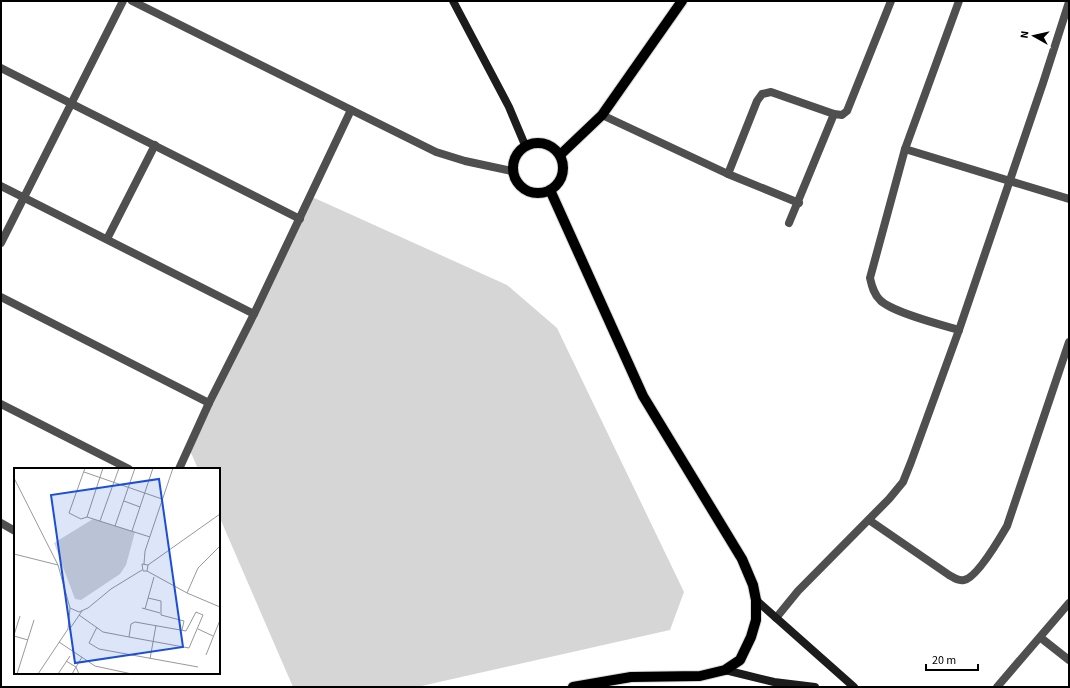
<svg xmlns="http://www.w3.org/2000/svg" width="1070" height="688" font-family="'Source Sans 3',sans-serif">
	<rect width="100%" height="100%" fill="#fff"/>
	<path fill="#d6d6d6" d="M310,196L507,285L557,328L684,592L670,630L417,687H293L219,516V469H198L188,446Z"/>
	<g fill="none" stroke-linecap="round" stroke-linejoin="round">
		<g stroke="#dbdbdb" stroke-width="12">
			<g id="primary">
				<circle cx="538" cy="168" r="25"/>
				<path d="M560,155L602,115L682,1"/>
				<path d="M550,190L643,396L742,559L753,585L756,600V620L751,637L740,660L725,670L700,676L631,677L573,687"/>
			</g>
		</g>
		<g stroke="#4f4f4f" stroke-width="8">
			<path d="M132,1L436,152L465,161L512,171"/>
			<path d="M1,68C100,119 200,168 300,219"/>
			<path d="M602,115L728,174L799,203"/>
			<path d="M905,149L1069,199"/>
			<path d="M728,174L757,101L762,94L771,92L834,114L842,115L847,111L891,1"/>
			<path d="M1,186L254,314"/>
			<path d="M789,223L834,114"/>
			<path d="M107,239L155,145"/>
			<path d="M1,243L123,1"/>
			<path d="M1,297L209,403"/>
			<path d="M959,330C942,325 891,312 880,300C874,294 872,287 870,278L905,149L959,1"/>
			<path d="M1,404L129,469"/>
			<path d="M179,469L209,403L254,314L351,110"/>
			<path d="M869,520L949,575C954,578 958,581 964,580C977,578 1000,538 1007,526L1069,342"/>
			<path d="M1,523L15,531"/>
			<path d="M776,618L798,591L889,499L903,482L911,462L959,330L1043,83L1069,2"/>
			<path d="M1041,638L1069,660"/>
			<path d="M997,687L1069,603"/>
		</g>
		<g stroke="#1c1c1c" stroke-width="8">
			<path d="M453,1L509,107L525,145"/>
			<path d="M756,600L854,687"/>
			<path d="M725,670L774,682L815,687"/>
		</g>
		<use href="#primary" stroke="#000" stroke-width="10"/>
	</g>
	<g transform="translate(14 468)">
		<rect width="206" height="206" fill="#fff"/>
		<path d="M79,51L121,64L112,97L106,106L67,132L61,131L40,75Z" fill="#d6d6d6"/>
		<path fill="none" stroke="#999" stroke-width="1" d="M71,0L55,45L67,51L73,49M89,0L73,49L136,69M70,4L148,31M0,10L44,97M110,33L126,39M86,53L105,0M101,58L121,0M118,63L139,0M0,86L44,97L56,140L65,144L74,140L97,121L128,102M130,96L131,83L159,0M134,97L206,46M133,103L134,97L128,96L129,103H133L173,125L206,139M173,125L184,100L206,78M134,130L147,133V147L170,153L168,162M128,140L146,145M131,141L140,109M65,147L89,164L115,169L175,180L189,147L182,144L172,163L121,154L117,156L115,169M83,159L75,175L85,181L184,199M184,161L199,168M55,162L68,143M0,167L6,148M0,168L14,172M45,174L81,198L118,206M192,187L206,152M136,191L142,157M52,193L62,199L68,189M3,206L20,152M24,206L54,161L56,140M44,206L56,188M58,206L62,199L65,206"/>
		<path fill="#1d4ed8" fill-opacity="0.15" stroke="#1d4ed8" stroke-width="2" d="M145,11L169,179L61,195L37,27Z"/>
		<rect width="206" height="206" fill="none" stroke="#000" stroke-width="2"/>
	</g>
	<rect width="1070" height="688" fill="none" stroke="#000000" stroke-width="4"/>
	<g transform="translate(1034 36) rotate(278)" stroke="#ffffff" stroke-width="3" paint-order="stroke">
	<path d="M0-3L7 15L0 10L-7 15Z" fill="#000000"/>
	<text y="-6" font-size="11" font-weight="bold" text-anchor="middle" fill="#000000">N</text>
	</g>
	<path d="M926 664v6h52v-6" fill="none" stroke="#000000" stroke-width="2"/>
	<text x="932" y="664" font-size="12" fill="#000000" stroke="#ffffff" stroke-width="3" paint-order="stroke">20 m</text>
</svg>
